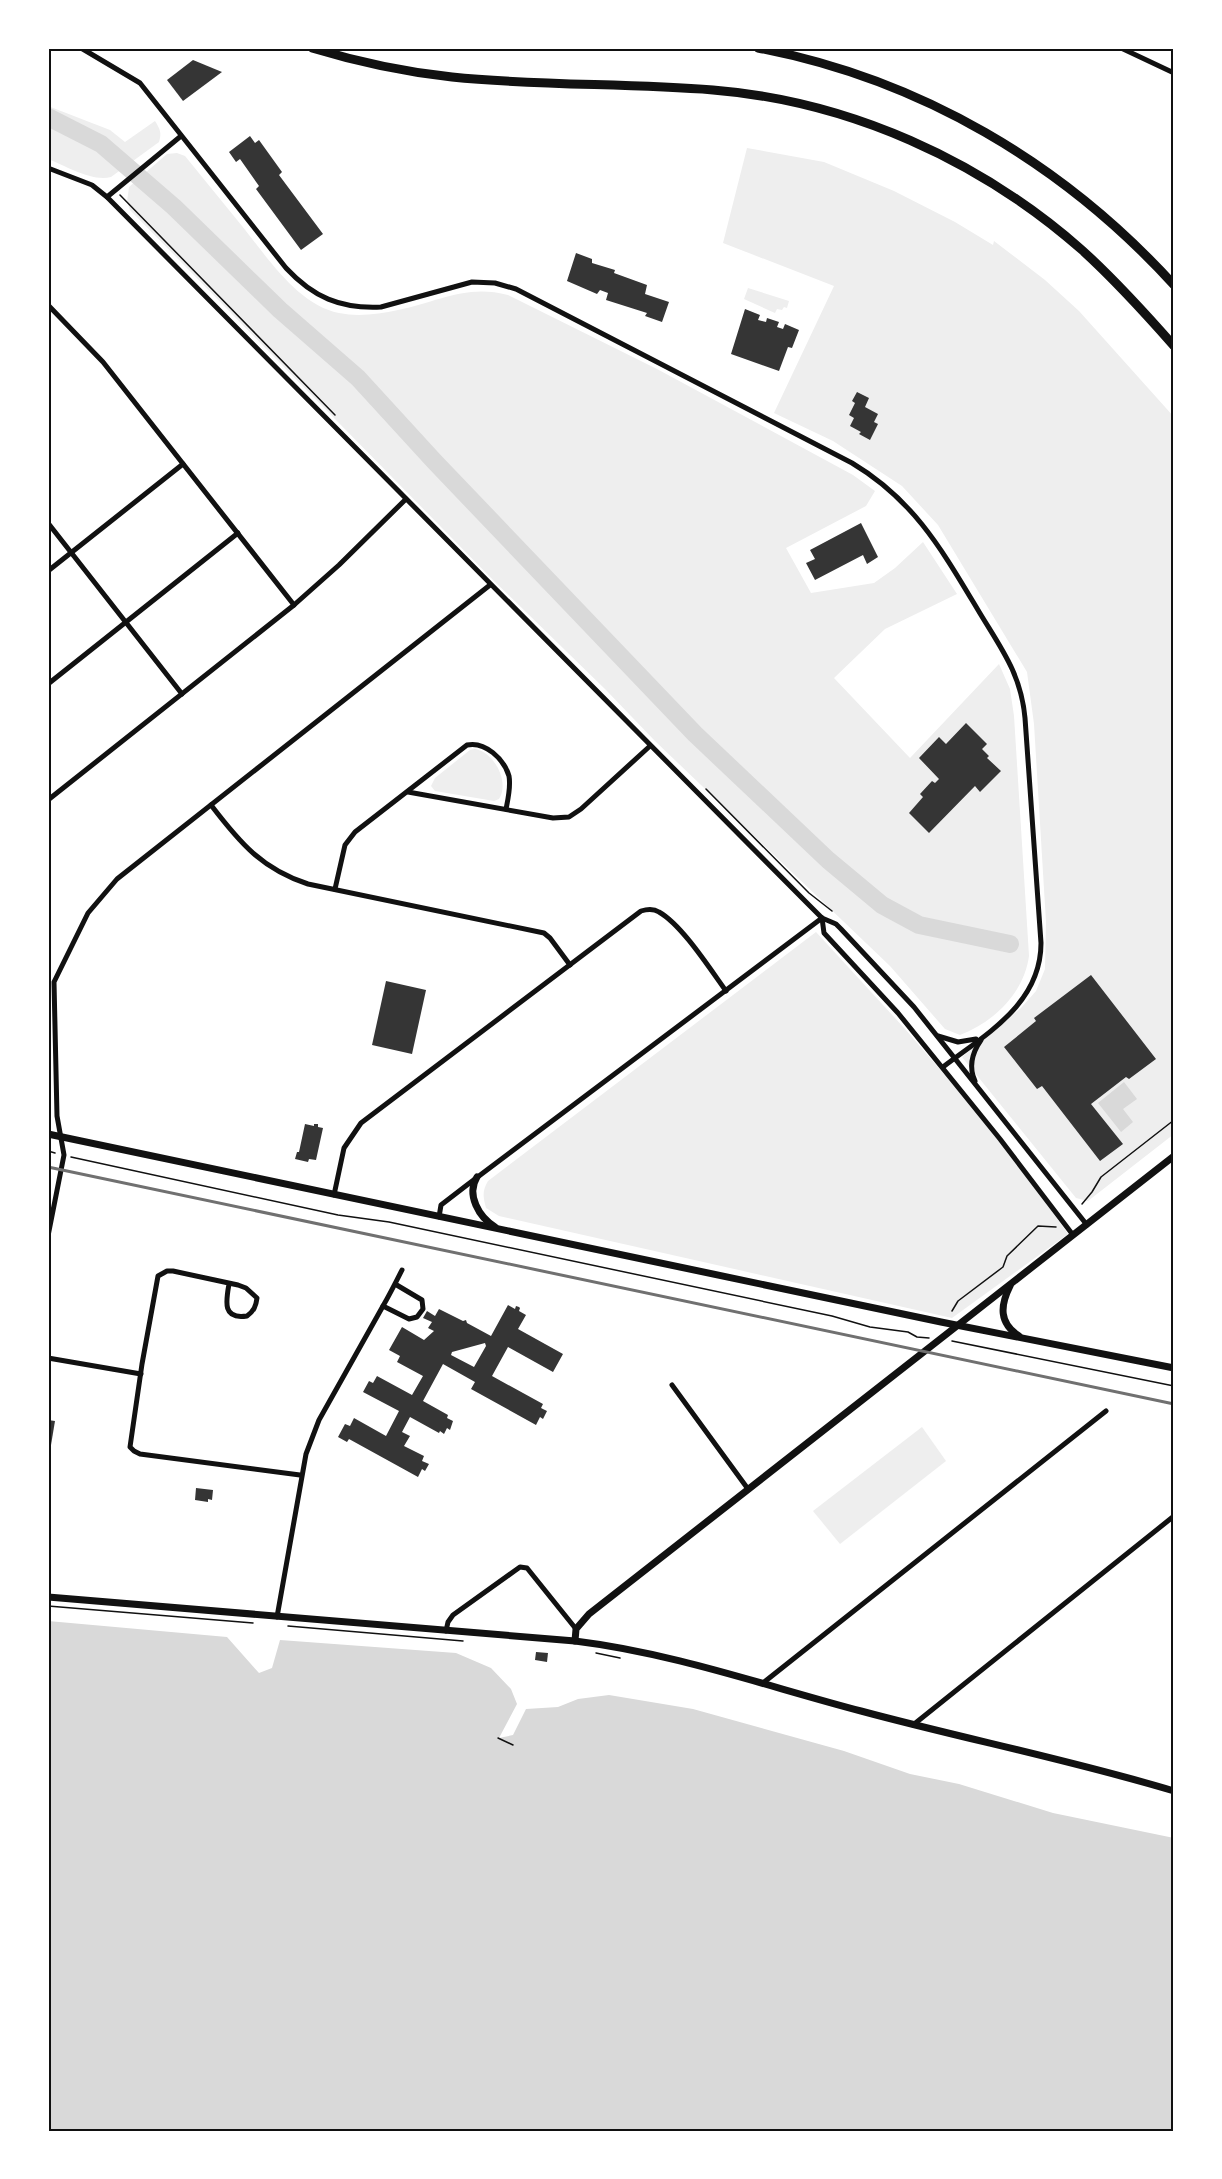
<svg xmlns="http://www.w3.org/2000/svg" width="1222" height="2179" font-family="'Noto Sans',sans-serif">
	<rect width="100%" height="100%" fill="#fff"/>
	<g fill="#eee">
		<path d="M48,106L110,130L125,142L155,121C160,129 162,133 159,142L111,177C92,182 66,166 48,159Z"/>
		<path d="M747,148L824,162L894,191L955,222L993,245L994,241L1045,280L1079,311L1174,417V1134L1088,1201L1076,1198L962,1057L1021,1008L1036,991L1045,969L1046,922L1034,724L1027,672L938,525L902,486L833,441L774,413L834,286L723,243Z"/>
		<path d="M177,153L185,156C204,179 223,203 242,226C267,257 298,305 339,313C358,317 379,314 398,310C438,302 466,284 508,295L657,369L853,475L875,491L866,506L786,548L811,593L874,583L895,568L923,542L957,594L885,629L834,678L910,758L999,664L1010,689L1014,716L1029,956C1024,993 994,1022 960,1035L945,1029L890,966L655,741L606,690L493,580L130,210L127,202L129,187L167,154Z"/>
		<path d="M748,288L789,301L787,308L784,307L782,310L777,309L775,313L744,299Z"/>
		<path d="M475,749C494,752 510,782 499,799L494,801L435,791L431,786L435,778L470,750Z"/>
		<path d="M816,932L906,1030L1000,1139L1068,1234L952,1318L499,1216L486,1208C483,1197 482,1191 488,1181Z"/>
		<path d="M922,1427L946,1461L840,1544L813,1511Z"/>
	</g>
	<g fill="#d9d9d9">
		<path d="M1124,1082L1137,1099L1123,1109L1133,1122L1121,1132L1098,1103Z"/>
		<path d="M48,1621L227,1637L259,1673L272,1668L280,1640L456,1653L491,1668L511,1689L517,1704L499,1738L513,1735L526,1709L558,1707L578,1699L609,1695L693,1709L844,1751L910,1774L959,1784L1053,1813L1174,1838V2131H48Z"/>
	</g>
	<g fill="none" stroke-linecap="round" stroke-linejoin="round">
		<path stroke="#d9d9d9" stroke-width="18" d="M48,117L101,144L174,207L280,310L358,378L434,461L695,734L828,860L882,905L919,925L1010,944"/>
	</g>
	<g fill="#353535" fill-rule="evenodd">
		<path d="M193,60L222,72L183,101L167,80Z"/>
		<path d="M250,136L255,143L259,140L282,172L279,175L323,234L301,250L256,189L259,186L240,159L236,162L229,152Z"/>
		<path d="M576,253L592,259V263L615,270L614,273L647,285L645,294L669,302L662,322L645,316L647,313L606,300L608,293L600,290L597,294L567,281Z"/>
		<path d="M745,309L760,315L758,320L766,322L767,318L779,322L777,327L783,329L785,324L799,330L792,348L788,347L779,371L731,354Z"/>
		<path d="M857,392L869,398L865,407L878,414L874,422L878,424L870,440L859,434L861,432L850,426L854,418L849,415L855,403L852,401Z"/>
		<path d="M861,523L878,557L867,564L863,555L815,580L806,563L815,559L810,550Z"/>
		<path d="M966,723L987,744L982,749L989,756L987,758L1001,771L980,792L975,786L929,833L909,813L923,797L920,794L932,781L935,783L939,779L919,758L939,737L946,744Z"/>
		<path d="M1091,975L1156,1059L1129,1079L1126,1077L1091,1104L1123,1144L1100,1161L1042,1086L1037,1089L1004,1047L1036,1021L1034,1018Z"/>
		<path d="M386,981L426,990L412,1054L372,1045Z"/>
		<path d="M305,1124L314,1126V1124H318V1127L323,1128L316,1160L309,1159L308,1162L295,1159L297,1152H299Z"/>
		<path d="M508,1305L515,1309L516,1306L519,1307L520,1308L519,1311L526,1315L518,1329L563,1354L553,1372L508,1347L492,1376L543,1404L541,1408L547,1411L543,1419L540,1417L536,1425L471,1389L475,1382L443,1364L423,1401L448,1415L447,1418L453,1421L450,1430L447,1428L444,1434L440,1431L439,1433L410,1417L402,1432L410,1436L404,1446L424,1456L422,1461L429,1464L425,1471L422,1469L418,1477L349,1439L347,1442L338,1437L345,1424L350,1426L354,1418L386,1436L399,1411L363,1392L369,1381L373,1383L377,1376L412,1395L423,1376L397,1362L400,1356L389,1350L402,1327L424,1340L434,1331L428,1328L432,1322L423,1318L427,1311L435,1316L439,1309L463,1321L466,1320L467,1323L491,1336ZM485,1343L486,1346L474,1367L451,1355L452,1352Z"/>
		<path d="M48,1420L55,1421L51,1445H48Z"/>
		<path d="M196,1488L213,1490L212,1500L208,1499V1502L195,1500Z"/>
		<path d="M536,1652L548,1653L547,1662L535,1660Z"/>
	</g>
	<g fill="none" stroke-linecap="round" stroke-linejoin="round">
		<g stroke="#111" stroke-width="1.5">
			<path d="M120,195L335,415"/>
			<path d="M706,789L809,893L832,911"/>
			<path d="M48,1151L55,1153"/>
			<path d="M71,1157L338,1215L389,1222L832,1316L870,1327L908,1332L917,1337L929,1338"/>
			<path d="M1082,1204L1092,1192L1101,1177L1174,1120"/>
			<path d="M952,1311L958,1301L1003,1267L1007,1256L1038,1226L1056,1227"/>
			<path d="M952,1341L1174,1386"/>
			<path d="M48,1606L253,1623"/>
			<path d="M288,1626L463,1641"/>
			<path d="M596,1653L620,1658"/>
			<path d="M498,1738L513,1745"/>
		</g>
		<g stroke="#111" stroke-width="5">
			<path d="M81,48L140,83L286,268C313,297 340,309 381,307L472,282L495,283L516,289L852,463C914,500 942,550 978,610C1000,647 1021,673 1025,718L1041,943C1041,1004 986,1034 943,1067"/>
			<path d="M1121,48L1174,73"/>
			<path d="M48,168L92,185L107,197L810,906L822,918L836,924L841,929L914,1007L1087,1225"/>
			<path d="M107,197L181,136"/>
			<path d="M48,305L103,362L294,605"/>
			<path d="M48,523L182,694"/>
			<path d="M48,571L183,464"/>
			<path d="M48,684L238,533"/>
			<path d="M408,792L553,818L569,817L581,809L650,746"/>
			<path d="M48,800L294,605L339,565L406,499"/>
			<path d="M211,805C240,843 262,869 308,884L544,933L550,938L570,965"/>
			<path d="M335,889L345,845L355,832L467,745C485,741 504,759 509,776C511,787 508,799 506,809"/>
			<path d="M822,918L824,933L898,1013L1000,1139L1073,1235"/>
			<path d="M938,1036L958,1042L976,1039"/>
			<path d="M975,1081C968,1066 972,1053 981,1040"/>
			<path d="M334,1195L344,1148L361,1123L641,911C647,909 653,908 659,912C682,925 710,969 726,991"/>
			<path d="M439,1217L441,1205L467,1185L822,918"/>
			<path d="M48,1236L64,1155L57,1116L54,982L88,913L117,879L490,585"/>
			<path d="M229,1284C226,1301 222,1320 247,1316C254,1311 256,1306 257,1298L246,1288L238,1285L173,1271H167L158,1276L142,1364L130,1447L134,1451L140,1454L300,1475"/>
			<path d="M395,1284L422,1300L423,1309L417,1317L409,1319L383,1306C390,1294 396,1282 402,1270"/>
			<path d="M48,1358L141,1374"/>
			<path d="M672,1385L748,1489"/>
			<path d="M277,1617L306,1454L319,1420L383,1306"/>
			<path d="M446,1631L448,1622L453,1615L520,1567L527,1568L576,1629"/>
			<path d="M763,1683L1106,1411"/>
			<path d="M913,1725L1174,1516"/>
		</g>
		<g stroke="#111" stroke-width="7">
			<path d="M48,1134L941,1322L1174,1368"/>
			<path d="M477,1177C466,1195 479,1217 495,1227"/>
			<path d="M1010,1286C1000,1306 999,1323 1019,1336"/>
			<path d="M48,1597L575,1641C673,1653 766,1686 861,1711C965,1739 1071,1760 1174,1791"/>
			<path d="M575,1641L576,1629L589,1614L1174,1156"/>
		</g>
		<g stroke="#111" stroke-width="9">
			<path d="M312,48C358,62 405,72 452,77C539,86 626,83 713,90C849,101 980,160 1082,250C1115,280 1145,313 1174,346"/>
			<path d="M758,48C920,79 1063,163 1174,285"/>
		</g>
		<path stroke="#707070" stroke-width="3" d="M48,1167L1174,1404"/>
	</g>
	<rect width="1222" height="2179" fill="none" stroke="#ffffff" stroke-width="99"/>
	<rect x="50" y="50" width="1122" height="2080" fill="none" stroke="#111" stroke-width="2"/>
</svg>
